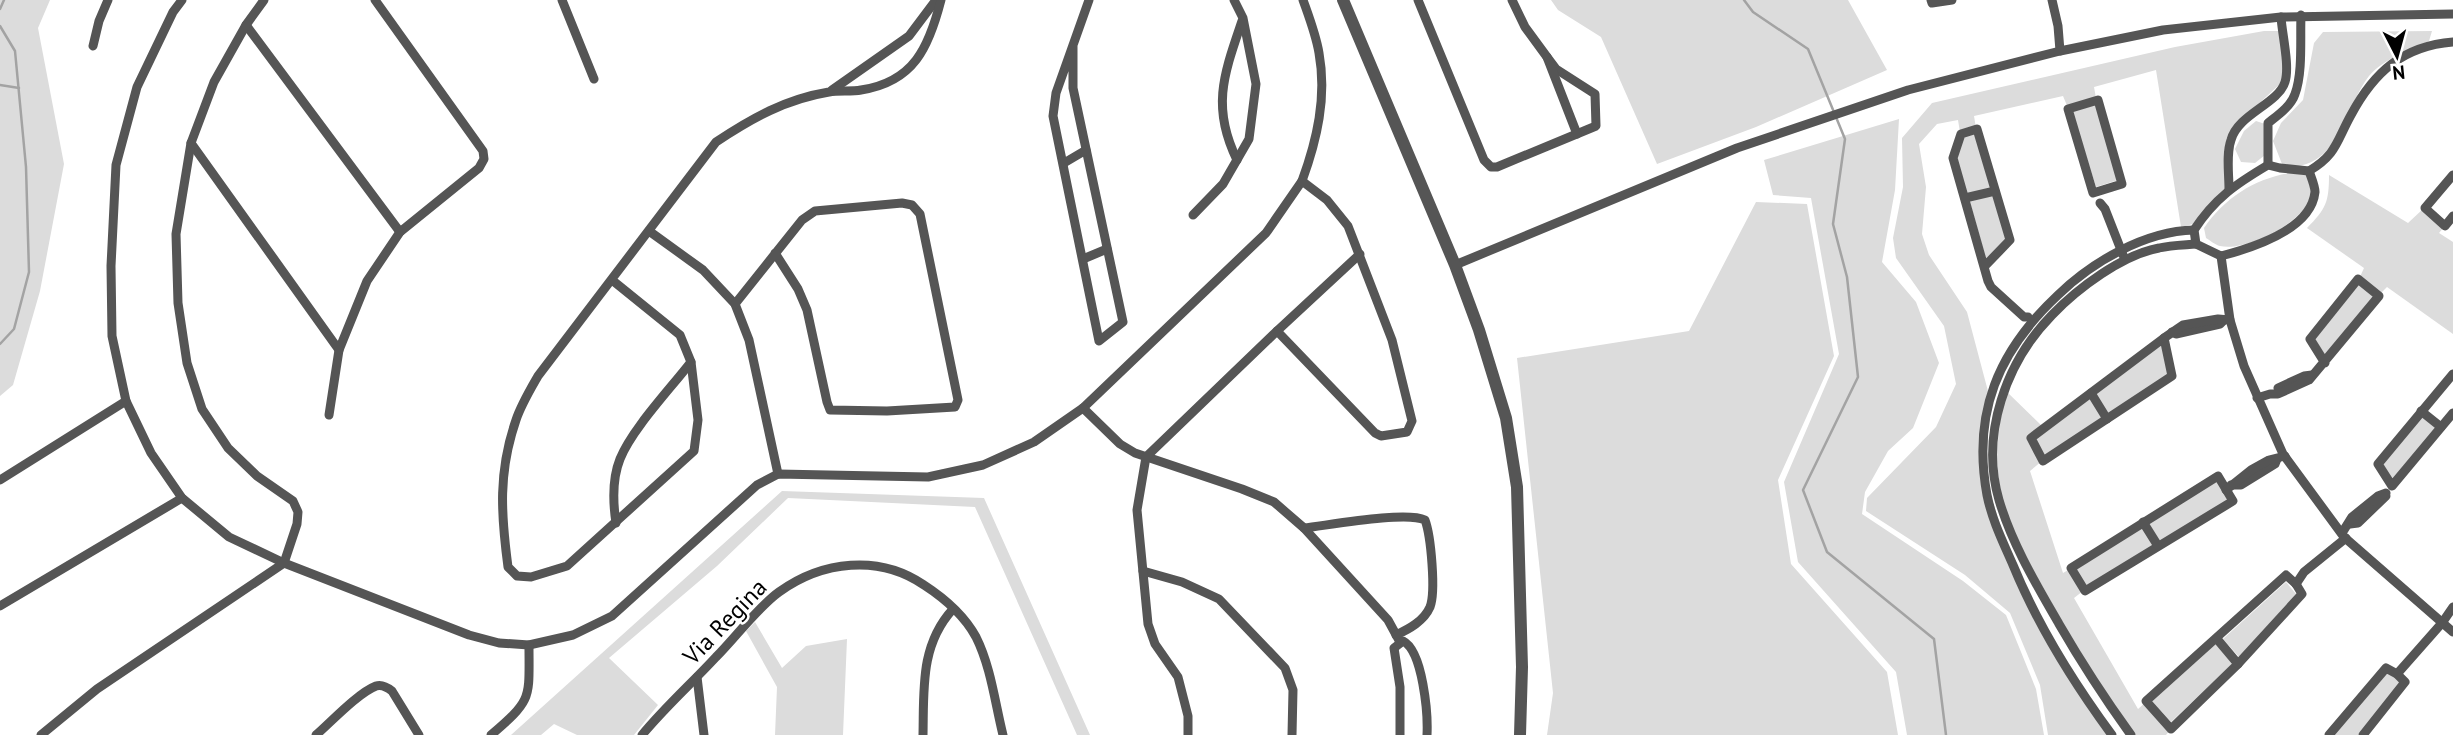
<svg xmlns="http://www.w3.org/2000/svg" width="2453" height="735" font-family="'PT Sans',sans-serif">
	<rect width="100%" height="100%" fill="#fff"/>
	<g fill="#dcdcdc">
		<path d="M0,0H50L38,28L64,164L40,291L13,385L0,396Z"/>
		<path d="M1551,0H1848L1887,70L1756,127L1657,164L1601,37L1558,10Z"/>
		<path d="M2264,31H2280L2284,67L2282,82L2237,124L2228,188L2197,223L2181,227L2156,70L2094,87L2096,98L2068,108L2063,96L1974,116L1976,128L1960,132L1958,120L1937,124L1919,144L1926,187L1922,234L1929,255L1967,312L1989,395L1982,469L2018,579L2110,735H2048L2040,685L2010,613L1965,575L1866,511L1867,498L1936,427L1956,384L1944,326L1896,258L1893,238L1903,187L1902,138L1932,103L2175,47Z"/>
		<path d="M2432,31L2429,41C2410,50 2383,59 2369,76C2347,104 2342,155 2303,165C2297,167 2289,164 2282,164L2273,141L2281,123L2303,100L2314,43L2323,32Z"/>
		<path d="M2096,104L2118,180L2096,187L2072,111Z"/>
		<path d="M1899,119L1895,190L1882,262L1916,302L1939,363L1913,428L1888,451L1865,492L1862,514L1963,581L2006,615L2036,689L2044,735H1907L1896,672L1798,562L1784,482L1839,354L1811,198L1773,195L1764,160Z"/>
		<path d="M2256,121L2265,124V155L2255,163L2241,162L2235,149L2244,131Z"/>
		<path d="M1975,133L1992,189L1967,195L1957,157L1963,137Z"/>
		<path d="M2290,173L2308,175C2310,180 2312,187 2312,191C2309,221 2247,252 2220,246C2215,245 2210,240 2206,238L2204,228C2225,198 2254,179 2290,173Z"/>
		<path d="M2329,175L2408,223L2423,209L2444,227L2439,233L2453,242V334L2387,287L2379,295L2359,279L2364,268L2307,228C2326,209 2329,202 2329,175Z"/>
		<path d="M1994,194L2007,238L1986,259L1969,199Z"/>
		<path d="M1756,202L1807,204L1834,356L1778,480L1791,564L1887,672L1898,735H1547L1553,693L1517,358L1689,331Z"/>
		<path d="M2359,282L2375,297L2325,358L2313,340Z"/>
		<path d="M2162,341L2169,375L2107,415L2094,394Z"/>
		<path d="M2005,390L2043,427L2029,438L2042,461L2030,471L2063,573L2070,569L2083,591L2074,598L2138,709L2146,702L2171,729L2166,735H2134C2102,687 2071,639 2044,589C2025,556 2003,518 1999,480C1995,450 2000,420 2005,390Z"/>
		<path d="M2090,396L2105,418L2044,458L2034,438Z"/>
		<path d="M2421,415L2437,428L2393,481L2383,464Z"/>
		<path d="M2216,480L2230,501L2159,542L2148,523Z"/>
		<path d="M782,491L984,498L1090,735H1077L975,507L788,498L717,566L609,658L658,705L634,735H577L554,724L541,735H511Z"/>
		<path d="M2142,526L2155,546L2085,588L2073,569Z"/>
		<path d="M2286,582L2296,594L2239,657L2223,639Z"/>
		<path d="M755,622L782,668L806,646L847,639L843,735H775L777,687L746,631Z"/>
		<path d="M2215,643L2232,664L2171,722L2152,701Z"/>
		<path d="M2386,672L2402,682L2358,735H2334Z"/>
	</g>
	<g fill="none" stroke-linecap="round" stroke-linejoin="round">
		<g stroke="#a3a3a3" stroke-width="2.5">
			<path d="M1744,0L1753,12L1808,49L1845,139L1833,224L1847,277L1858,377L1803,490L1827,552L1934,639L1946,735"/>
			<path d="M0,9L4,0"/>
			<path d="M0,26L15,51L26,167L29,272L14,329L0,344"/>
			<path d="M0,85L19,88"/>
		</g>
		<g stroke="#555" stroke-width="9">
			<path d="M182,0L173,12L137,87L116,165L111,266L112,336L126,401L151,453L182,498L229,537L284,563L469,635L499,643L529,645L573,635L612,616L757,485L778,474L928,477L983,465L1034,442L1083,408L1266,233L1302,181"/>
			<path d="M562,0L594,79"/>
			<path d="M1418,0L1484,160L1491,167H1497L1596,126L1595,94L1556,69L1547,57"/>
			<path d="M1512,0L1525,27L1547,57L1577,134"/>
			<path d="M1931,0L1932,3L1952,0"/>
			<path d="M2052,0L2058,26L2060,51"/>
			<path d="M246,25L400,232"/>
			<path d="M1073,45V88L1123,322L1099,341L1053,116L1056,93L1089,0"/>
			<path d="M93,46L99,21L108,0"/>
			<path d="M832,90L909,36L936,0"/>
			<path d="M2098,100L2122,184L2093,193L2068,109Z"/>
			<path d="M191,143L339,350L367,281L400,232L479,168L484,159L483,151L375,0"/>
			<path d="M1237,160C1211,107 1224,74 1242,21"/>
			<path d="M1064,163L1086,150"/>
			<path d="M2268,165L2280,168L2309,171C2311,177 2315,186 2315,192C2311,230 2252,248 2221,256L2196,244L2194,230C2215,198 2236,184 2268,165Z"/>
			<path d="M2268,165V123C2278,115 2291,106 2295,94C2303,73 2300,38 2301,15"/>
			<path d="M2309,171C2337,154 2336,142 2351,115C2374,72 2403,46 2453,42"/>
			<path d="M2453,175L2425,208L2445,226L2453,216"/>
			<path d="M2229,189C2229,174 2226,154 2231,140C2238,114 2278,104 2285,82C2290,66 2282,34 2281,17"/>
			<path d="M1965,198L1995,191"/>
			<path d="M2100,203L2105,209L2123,255"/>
			<path d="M1193,215L1223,184L1249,139L1256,84L1243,18L1234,0"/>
			<path d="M649,231L703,270L735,304L749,340L778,474"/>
			<path d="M2221,256L2230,320L2244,366L2283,454L2344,537L2453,632"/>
			<path d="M1083,259L1107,249"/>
			<path d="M1455,265L1737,148L1908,90L2060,51L2163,30L2281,17L2453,14"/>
			<path d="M1985,266L2010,240L1977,129L1961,134L1953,158L1988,281L1991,287L2024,317H2028"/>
			<path d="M612,280L680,335L691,362L698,420L694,451L567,566L531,577L517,576L508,567C501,514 498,472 516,420C521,405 530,390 538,376L716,142C752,118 786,99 829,92C839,90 851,92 861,90C914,82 929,47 941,0"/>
			<path d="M735,304L802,220L815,211L902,203L912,205L920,214L958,400L955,407L887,411L830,410L827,402L807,310L798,289L775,253"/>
			<path d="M1277,331L1360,254"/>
			<path d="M2172,332L2176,334L2220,324L2223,321"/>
			<path d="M2164,338L2172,376L2043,461L2031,438Z"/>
			<path d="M2164,338L2183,325L2218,319L2230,320"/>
			<path d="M2453,374L2378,464L2392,486L2453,413"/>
			<path d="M2278,388L2304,376L2312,375"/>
			<path d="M2091,393L2107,419"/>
			<path d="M2257,398L2270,394H2278L2309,380L2379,296L2358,279L2310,339L2325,363"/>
			<path d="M1083,408L1120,444L1135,453L1242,489L1274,502L1304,528L1388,620L1400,642"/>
			<path d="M2421,411L2441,427"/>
			<path d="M329,415L339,350"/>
			<path d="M2218,476L2233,501L2085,591L2071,568Z"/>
			<path d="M0,480L126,401"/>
			<path d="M2231,485H2241L2275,464L2277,459"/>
			<path d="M2226,490L2251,470L2269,460L2285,456"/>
			<path d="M2143,522L2158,546"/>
			<path d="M616,523C613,503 612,479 620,459C632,429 671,388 691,362"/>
			<path d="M2350,524L2358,523L2386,496"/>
			<path d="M1304,528C1330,525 1406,511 1425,520C1431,536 1436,592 1430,607C1424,621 1409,629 1396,635"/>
			<path d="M2342,533L2352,517L2378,496L2386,493"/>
			<path d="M1143,571L1182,582L1219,599L1285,668L1293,690L1292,735"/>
			<path d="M2286,575L2296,584L2302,594L2238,664L2171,729L2146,701Z"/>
			<path d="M2296,584L2304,572L2346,538"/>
			<path d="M0,606L182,498"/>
			<path d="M2217,639L2238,664"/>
			<path d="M2397,674L2442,623L2453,607"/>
			<path d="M697,677L704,735"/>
			<path d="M41,735L97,689L284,563L297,524L298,512L293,501L257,476L228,448L202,409L187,363L178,303L176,234L191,143L214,82L246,25L264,0"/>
			<path d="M316,735C331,722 358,693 376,686C382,684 387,687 392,691L419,735"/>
			<path d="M491,735C533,699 529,699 529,645"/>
			<path d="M642,735C665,707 692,683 716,657C735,638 758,607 779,592C822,561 879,554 924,585C944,598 964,615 976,637C991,667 995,703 1003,735"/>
			<path d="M923,735C924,689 920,645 953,609"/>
			<path d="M1188,735V716L1178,677L1155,644L1148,624L1137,510L1146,457L1277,331L1375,433L1381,436L1407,432L1412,421L1392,340L1348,226L1327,200L1302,181C1317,140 1327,97 1319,53C1316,35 1309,17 1303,0"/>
			<path d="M1400,735V687L1394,648L1403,641C1423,651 1428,714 1427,735"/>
			<path d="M2112,735C2073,682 2038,626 2013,565C2003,542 1992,520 1987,495C1972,413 1998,351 2058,295C2092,262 2145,231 2194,230"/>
			<path d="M2131,735C2105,699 2081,662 2059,624C2036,584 2012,544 1999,500C1980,434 2006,362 2052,315C2078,288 2122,255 2159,248C2171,245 2184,245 2196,244"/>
			<path d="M2329,735L2386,668L2397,674L2405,682L2363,735"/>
		</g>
		<path stroke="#555" stroke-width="12" d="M1343,0L1455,265L1479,330L1506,418L1517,487L1522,667L1520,735"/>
	</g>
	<g text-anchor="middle" stroke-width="5" stroke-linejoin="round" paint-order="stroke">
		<g font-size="24" fill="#000" stroke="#fff">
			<text transform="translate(725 622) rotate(-46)" y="8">Via Regina</text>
		</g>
	</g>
	<g transform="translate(2397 56) rotate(174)" stroke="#ffffff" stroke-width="5" paint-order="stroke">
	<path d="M0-5L12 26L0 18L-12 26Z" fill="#000000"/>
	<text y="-10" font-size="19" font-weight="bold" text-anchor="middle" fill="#000000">N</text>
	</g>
</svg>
